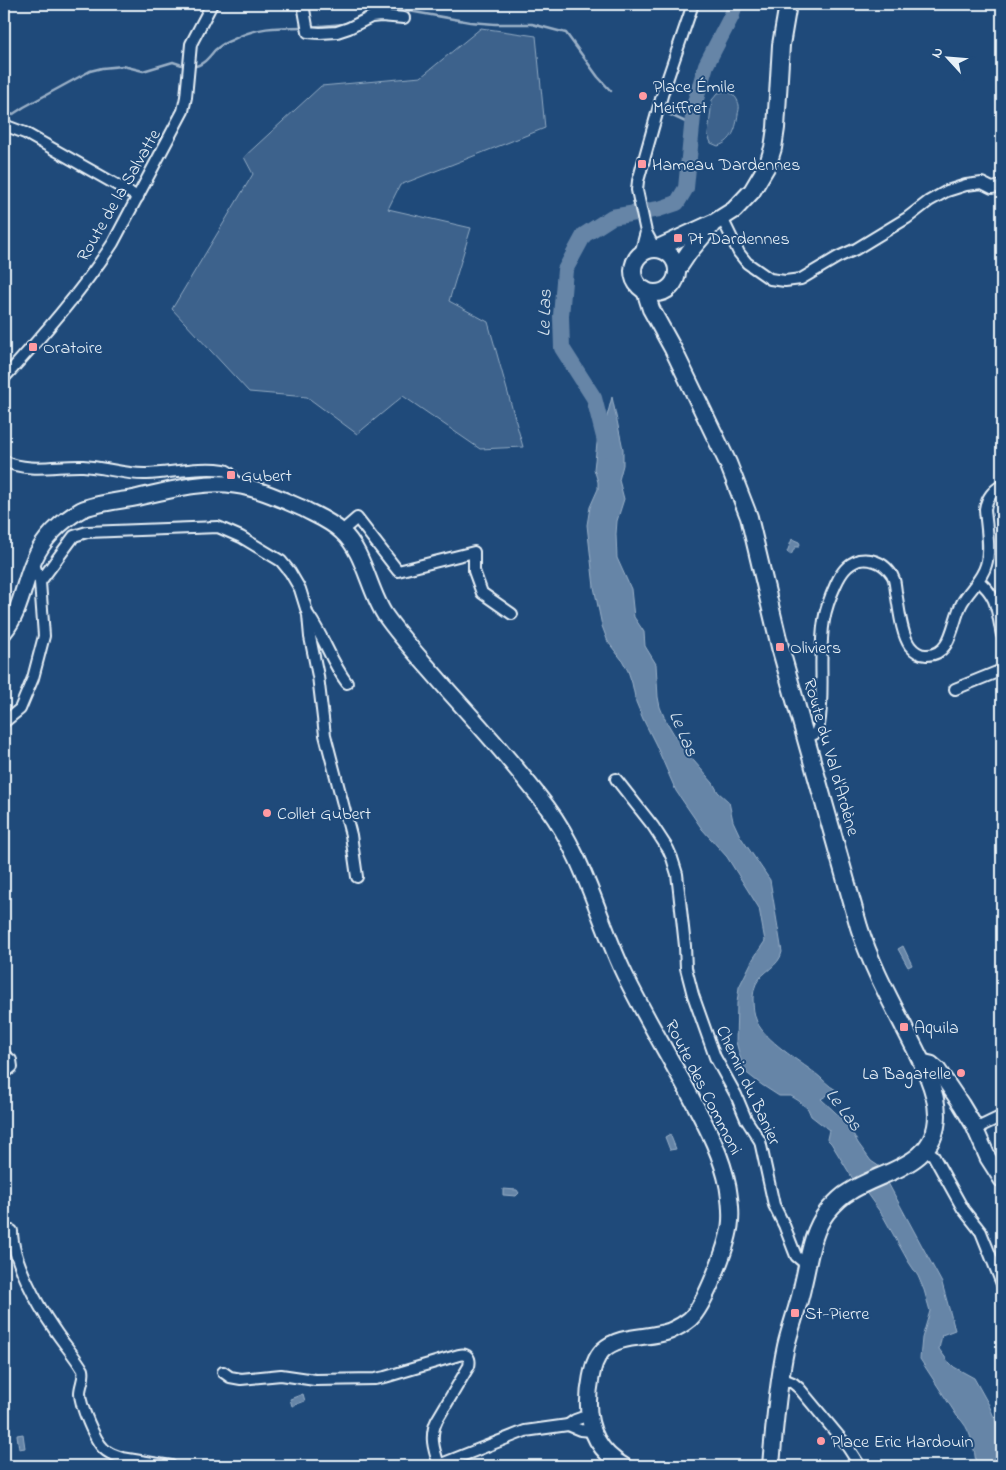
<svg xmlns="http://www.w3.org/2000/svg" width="1006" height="1470" font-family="'Indie Flower',sans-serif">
	<rect width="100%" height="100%" fill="#1f4a7a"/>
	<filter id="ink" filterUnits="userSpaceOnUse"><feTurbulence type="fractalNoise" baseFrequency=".02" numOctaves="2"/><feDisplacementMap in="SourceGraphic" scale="10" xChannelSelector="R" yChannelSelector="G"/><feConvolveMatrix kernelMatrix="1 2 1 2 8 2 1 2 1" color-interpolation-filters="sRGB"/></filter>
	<g filter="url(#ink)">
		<g fill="#3c628c" stroke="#92aac2">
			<path d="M481,28L536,36L545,128L400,185L388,209L471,228L449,301L488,322L523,447L480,449L403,396L357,434L307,397L249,392L172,309L253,174L244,157L321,86L421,77Z"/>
			<path d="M727,91C732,94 736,96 738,102C740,106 739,110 738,114C736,128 733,141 718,146L711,143L708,135L712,100L718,93Z"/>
		</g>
		<g fill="#6685a7" stroke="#9ab0c7">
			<path d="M612,397L623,449V465L619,480L624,499L617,521L616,534L617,558L631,589L634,617L644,632L645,646L656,664L658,697L660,707L665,719L681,746L713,783L718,792L729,802L733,821L740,836L770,880L782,952C779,967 762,971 756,984C754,989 753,994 753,999C753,1007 754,1015 757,1022C765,1040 799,1061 815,1073C822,1078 828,1086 836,1090L821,1099L848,1124L858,1143L871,1161L880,1167L887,1181L942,1283L955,1330L942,1335L939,1349L947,1360L954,1367L974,1378L989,1405L1002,1437V1466H976C975,1449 971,1428 957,1416L920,1359L922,1338L930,1311L924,1290L918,1276L908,1261L883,1216L865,1191L853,1179L831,1143L827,1139L829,1130L811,1116L808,1109L799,1101L791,1096H779L762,1085L744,1071L736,1042L737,1003L739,987L753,959L765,941L759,908L727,857L702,829L676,791L656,745L643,719L636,702L632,683L628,671L622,660L608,642L602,626L594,587L587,525L590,507L598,489V482L594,469L598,435L605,424Z"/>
			<path d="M792,539L799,542L800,544L799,547H795L791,555L787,552Z"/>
			<path d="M903,946L912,965L908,967L898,949Z"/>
			<path d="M670,1134L676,1149L670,1150L665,1137Z"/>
			<path d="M503,1189L517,1190L519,1193L516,1196L503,1195Z"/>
			<path d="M303,1394L305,1401L292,1406L290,1399Z"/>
			<path d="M23,1434L25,1448L19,1449L17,1435Z"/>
		</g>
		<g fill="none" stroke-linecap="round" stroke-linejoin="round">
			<g stroke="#9ab0c7" stroke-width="2.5">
				<path d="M309,27L344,24L369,11H409L470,22L495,24H532L566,33L598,77L611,91"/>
				<path d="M191,67C203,66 208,58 215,50C220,46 226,42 232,40C256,27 276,27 303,27"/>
				<path d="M662,111L692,125"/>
				<path d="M4,118H7L24,107L90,71L102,68L123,66L143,71L173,62L185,66"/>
				<path d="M705,1464L737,1465L765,1461"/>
				<path d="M778,1464L785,1466"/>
			</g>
			<path stroke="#6685a7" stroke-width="16" d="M607,449L594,398L562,348L561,316L565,270L584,235L612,217L659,209L677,203L686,188L694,106L706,65L732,15L735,4"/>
			<g stroke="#e8f1f8" stroke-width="14">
				<g id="street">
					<path d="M303,4L308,32L320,33L337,32L349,28L371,17L381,16L404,18"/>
					<path d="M4,125L25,133L138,197"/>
					<path d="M722,218L739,253L747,263L770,279L785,281L801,279L838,257L856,249L907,218L929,201L947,191L966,185L982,183L992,188L1002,186"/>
					<path d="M655,249L646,232L637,190L638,181L663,92L693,4"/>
					<path d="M640,254L646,232"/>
					<path d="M4,378C43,335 81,292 113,243L183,111L186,97L191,44L212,4"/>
					<path d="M4,461C29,473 57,465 83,466C104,467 126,475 147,474C170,473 202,466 224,470C230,471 234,478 234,484"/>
					<path d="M342,531L357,518L398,571L474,552V571L482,593L512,614"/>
					<path d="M978,581C998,595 997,613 1002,635"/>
					<path d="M40,582L74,536L87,532L218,527L241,537L281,561L290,572L300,589L308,615L310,637L318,676L325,735L351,835L357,877"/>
					<path d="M309,616C324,637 331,662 347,683"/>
					<path d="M955,689L1002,670"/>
					<path d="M4,722L20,709L33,678L44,636L40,582L33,561"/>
					<path d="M806,738L816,733L819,725C825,691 818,654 824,620C826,607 831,595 836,584C841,573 847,564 859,560C870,558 882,562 889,571C895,577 895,584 896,592C899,607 901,634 910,646C914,651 920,655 926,655C953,656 952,620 962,603C969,590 982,580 986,565C991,549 986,525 985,509C987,497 993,491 1002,485"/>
					<path d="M616,779L653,826L668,849L672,858L677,874L679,891L685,946L686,968L693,995L715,1057L736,1095L746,1119L760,1141L774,1205L784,1225L796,1256L802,1261L808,1264"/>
					<path d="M4,1055L11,1060L12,1067L6,1072H4"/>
					<path d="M975,1129L1002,1116"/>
					<path d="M925,1150L933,1155L963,1209L981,1232L1002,1284"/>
					<path d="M12,1231C12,1259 38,1306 54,1329C63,1343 75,1356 83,1370C85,1378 80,1385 80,1393C80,1405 95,1441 104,1449C109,1454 116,1456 122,1458L171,1466"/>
					<path d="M223,1372L230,1377L241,1379L281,1375L315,1380L375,1379L385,1377L459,1355C467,1353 471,1358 469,1366L437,1420C429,1436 434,1450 439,1465L525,1431L568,1425"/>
					<path d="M781,1378L793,1383L799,1388L847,1446L860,1466"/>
					<path d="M589,1415L575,1420L568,1425L580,1430L593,1431"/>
				</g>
			</g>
			<g stroke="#e8f1f8" stroke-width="19">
				<g id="secondary">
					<path d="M4,632C21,611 23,585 34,560C43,539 61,521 81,510C96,503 119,501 135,498C167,491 202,480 235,485C258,488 281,499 302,508C315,515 331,521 342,532C364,551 369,591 385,615C403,641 425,663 445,687C480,726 515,765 547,807C583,855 597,915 622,969C643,1014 670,1057 693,1101C708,1129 722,1156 728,1187C730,1200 732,1213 730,1226C727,1247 705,1305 690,1319C684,1324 677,1328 670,1331C649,1339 620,1334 603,1350C595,1358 593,1368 591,1378C584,1414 590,1447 624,1466"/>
					<path d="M922,1062L931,1064L938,1070L961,1104L973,1124L988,1158L1002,1180"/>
				</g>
			</g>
			<g stroke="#e8f1f8" stroke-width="20">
				<g id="primary">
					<path d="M658,248L715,222L734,210L752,191L768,164L773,148L776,128L781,45L788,4"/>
					<circle cx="655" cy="271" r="22"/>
					<path d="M677,270L689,252L711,226"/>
					<path d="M645,290L651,309L673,349L728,463L749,517L780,647L859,927C870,962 887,994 904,1027C916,1051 937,1087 937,1115C937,1167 882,1170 849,1192C840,1197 833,1205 827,1212C811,1233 809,1260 803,1284C799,1305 791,1325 786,1346C778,1383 774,1428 771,1466"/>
				</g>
			</g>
			<use href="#street" stroke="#1f4a7a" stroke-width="10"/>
			<use href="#secondary" stroke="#1f4a7a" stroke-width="15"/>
			<use href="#primary" stroke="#1f4a7a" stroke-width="16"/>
		</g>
	</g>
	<g fill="#ff9aa2" stroke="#1f4a7a" stroke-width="2">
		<circle cx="643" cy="96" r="5"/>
		<rect x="637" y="159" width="10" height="10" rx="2.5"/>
		<rect x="673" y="233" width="10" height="10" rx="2.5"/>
		<rect x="28" y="342" width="10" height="10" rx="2.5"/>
		<rect x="226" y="470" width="10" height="10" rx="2.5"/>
		<rect x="775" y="642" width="10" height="10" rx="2.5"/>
		<circle cx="267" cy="813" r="5"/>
		<rect x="899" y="1022" width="10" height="10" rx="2.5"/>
		<circle cx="961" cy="1073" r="5"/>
		<rect x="790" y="1308" width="10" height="10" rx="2.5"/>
		<circle cx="821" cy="1441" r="5"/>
	</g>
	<g text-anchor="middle" stroke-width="4" stroke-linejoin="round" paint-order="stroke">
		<g font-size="18" fill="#e8f1f8" stroke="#1f4a7a" text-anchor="start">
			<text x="653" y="92">Place Émile<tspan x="653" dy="21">Meiffret</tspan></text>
			<text x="652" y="170">Hameau Dardennes</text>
			<text x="688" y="244">Pt Dardennes</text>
			<text x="43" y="353">Oratoire</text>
			<text x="241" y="481">Gubert</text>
			<text x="790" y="653">Oliviers</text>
			<text x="277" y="819">Collet Gubert</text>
			<text x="914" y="1033">Aquila</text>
			<text x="951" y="1079" text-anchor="end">La Bagatelle</text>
			<text x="805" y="1319">St-Pierre</text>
			<text x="831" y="1447">Place Eric Hardouin</text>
		</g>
		<g font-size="18" fill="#e8f1f8" stroke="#1f4a7a">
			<text transform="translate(118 195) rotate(-60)" y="6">Route de la Salvatte</text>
			<text transform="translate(832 757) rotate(74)" y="6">Route du Val d'Ardène</text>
			<text transform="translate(749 1085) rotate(65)" y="6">Chemin du Banier</text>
			<text transform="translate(704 1087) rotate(63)" y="6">Route des Commoni</text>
		</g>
		<g font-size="19" font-style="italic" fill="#d4e1ec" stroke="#1f4a7a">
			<text transform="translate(543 313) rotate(-88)" y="7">Le Las</text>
			<text transform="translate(685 733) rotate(67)" y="7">Le Las</text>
			<text transform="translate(845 1109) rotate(53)" y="7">Le Las</text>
		</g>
	</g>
	<rect width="1006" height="1470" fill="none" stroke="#1f4a7a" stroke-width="20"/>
	<rect x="10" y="10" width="986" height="1450" fill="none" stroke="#e8f1f8" stroke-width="2" filter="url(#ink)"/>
	<g transform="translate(948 58) rotate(296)" stroke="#1f4a7a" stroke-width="4" paint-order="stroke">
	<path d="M0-4L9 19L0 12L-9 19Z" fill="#e8f1f8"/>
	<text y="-8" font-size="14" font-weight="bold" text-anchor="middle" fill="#e8f1f8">N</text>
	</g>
</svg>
